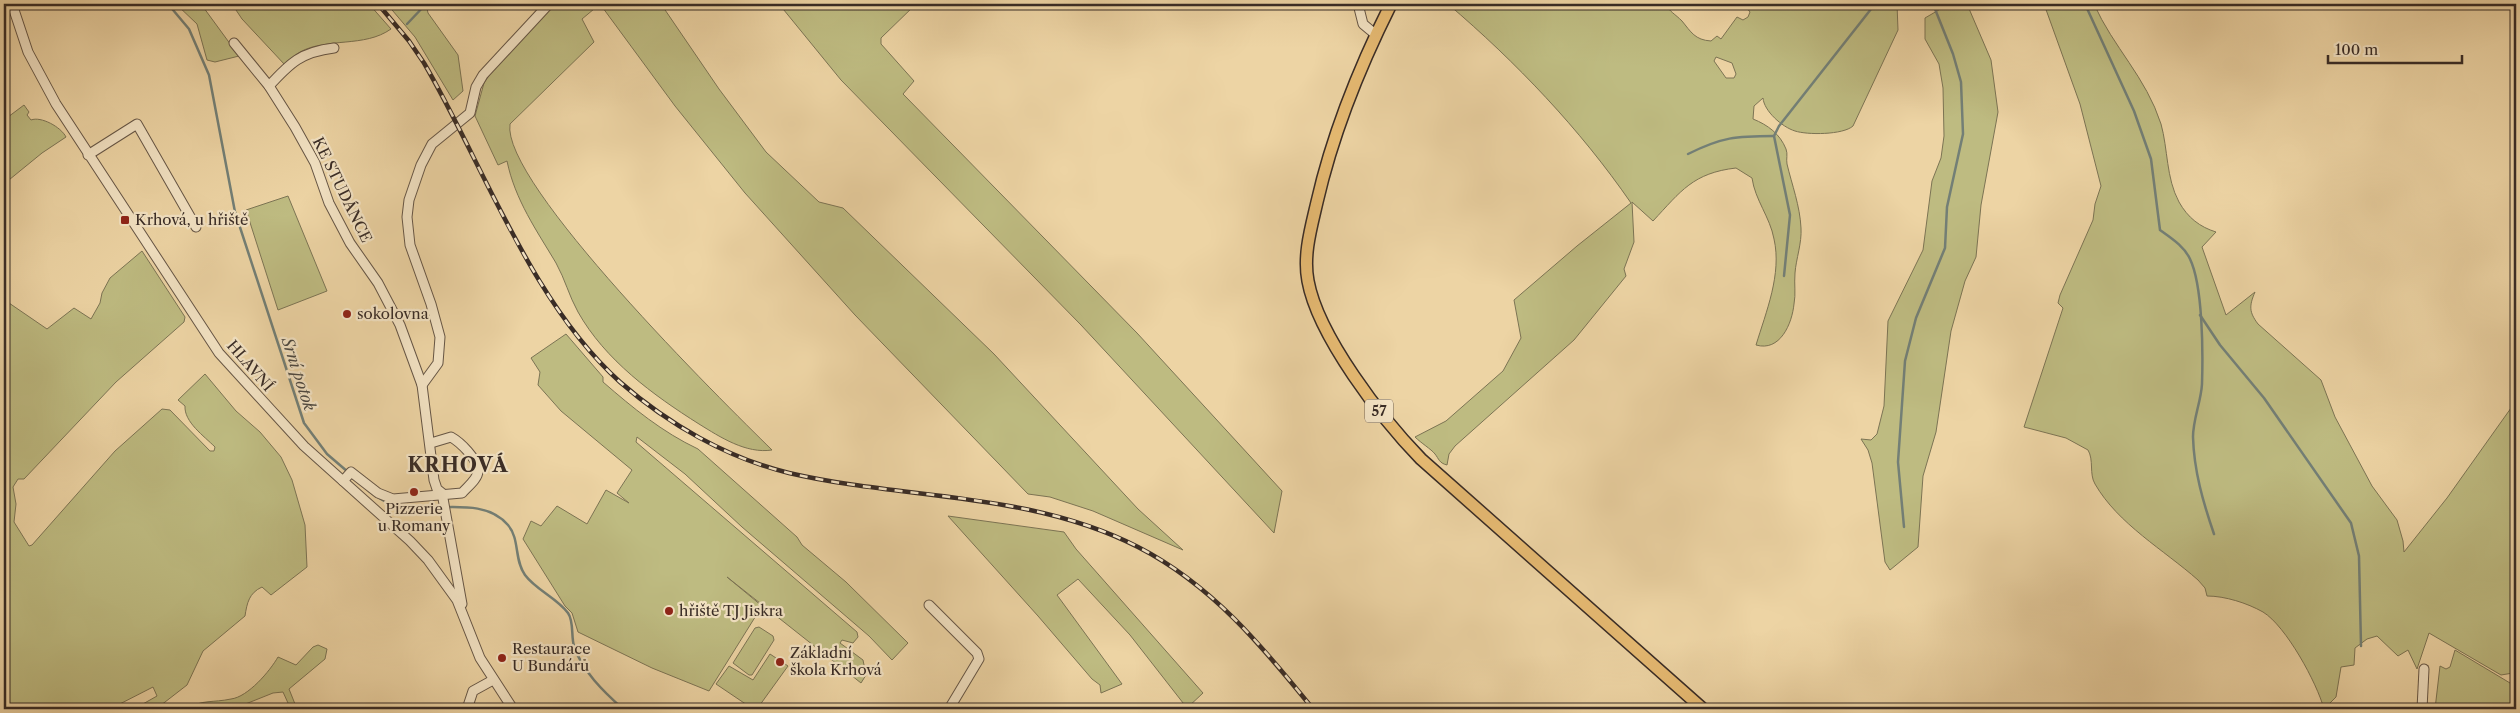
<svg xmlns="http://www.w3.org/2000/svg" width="2520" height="713" font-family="'Libre Caslon Text',serif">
	<rect width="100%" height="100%" fill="#edd4a4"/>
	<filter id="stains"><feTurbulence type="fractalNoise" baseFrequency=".004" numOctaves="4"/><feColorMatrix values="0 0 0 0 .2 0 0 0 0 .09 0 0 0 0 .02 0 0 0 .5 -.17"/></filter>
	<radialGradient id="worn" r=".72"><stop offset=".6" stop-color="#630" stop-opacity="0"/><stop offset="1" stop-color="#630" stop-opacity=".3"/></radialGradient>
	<g fill="#bebb81" stroke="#7c7454" fill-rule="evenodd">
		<path d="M176,4H201L239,56L215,62L207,60L197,24Z"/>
		<path d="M232,4H369L391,29C364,48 328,37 300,52C294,55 289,61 285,65L242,19Z"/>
		<path d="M387,4H426L428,13L458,55L463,91L453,100L415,37Z"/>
		<path d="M555,4H661L719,89L766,152L819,202L843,208L994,354L1138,509L1183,550L1093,511L1050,497L1028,494L855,315L745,193L675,106L600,4L582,19L594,42L510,124C501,183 723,402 772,450C746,454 720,437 699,424C653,395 605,360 578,312C569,296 565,279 556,263C537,231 515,200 507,161L498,165L475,116L484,83L496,65Z"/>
		<path d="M779,4H916L881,38V44L914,81L903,94L1137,333L1282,491L1274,533L1081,325L841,80Z"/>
		<path d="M1448,4H1665C1670,12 1675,14 1682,21C1691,32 1695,40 1711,41L1717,36L1721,39L1737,17L1743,20L1748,17L1750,12L1746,7L1749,4H1897L1898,30L1853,126C1843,135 1807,135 1795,131C1782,127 1764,111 1763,98L1754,106L1753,119C1768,125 1780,134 1786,149C1788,154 1786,159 1787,164C1792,185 1800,206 1801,228C1802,243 1796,259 1795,273C1794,284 1796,294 1794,304C1792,324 1780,352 1756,345C1766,312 1782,274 1774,239C1770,217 1755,200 1752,178L1736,168C1693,173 1681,191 1653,221L1632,202L1634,242L1624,269L1626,276L1574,340L1455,446L1449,454L1447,465C1439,463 1439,459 1435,454C1431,449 1421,443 1415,437L1446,421L1503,371L1521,338L1514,300L1577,246L1631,203C1580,129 1516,62 1448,4ZM1716,57L1732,63L1736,74L1734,78H1726L1714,61Z"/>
		<path d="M1949,4H1967L1991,60L1998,112L1981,205L1976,257L1965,281L1951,331L1936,432L1923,476L1918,547L1890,570L1885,562L1872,463L1868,450L1861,439L1871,440L1877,434L1884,406L1888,321L1923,250L1932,181L1941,158L1944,136L1943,88L1939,64L1925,39V18Z"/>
		<path d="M2044,4H2094C2113,47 2146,77 2161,124C2168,149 2166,178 2179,202C2188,218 2200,227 2216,232L2202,247L2226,315L2255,292C2249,306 2249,312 2258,324L2321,380L2335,417L2372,486L2397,520L2403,541L2404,552L2447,498L2516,401V666L2513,673L2501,675L2429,633L2417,669L2408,650L2398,656L2377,636L2367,639L2355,648L2354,665L2341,667L2336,697L2324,709C2317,683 2286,626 2263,612C2247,603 2225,596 2207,596L2205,588L2198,580C2164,550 2118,524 2095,484C2089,474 2094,460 2088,450L2066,438L2024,427L2063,308L2058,303L2060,295L2093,220L2095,204L2101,186L2080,104Z"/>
		<path d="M24,105L29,112L27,115L31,120C41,116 61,127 66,137L42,153L4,184V131L8,117Z"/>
		<path d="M288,196L327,291L278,310L246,210Z"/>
		<path d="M142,251L185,317L184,322L116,382L24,479H18L13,487L16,504L14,522L29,546L32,545L115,451L162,409L170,410L210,451H214L215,447C204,436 184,422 185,406L178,400L205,374L236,411L260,432L281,457L292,480L305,525L307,567L271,595L262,587C249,593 247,603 245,616L203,651L187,685L156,709H134L157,696L153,687L110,709H4V293L9,303L47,329L74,308L91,319L100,303L102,293L110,278Z"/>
		<path d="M566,334L603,377V382C633,408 662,432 698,449L797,537L802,545L846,582L908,643L892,660L869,636L742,527L685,474L637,437L636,442L857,632L858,637L853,643L842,640L840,643L863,660L866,675L861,683L727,577L762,606L709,691L652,668L578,632L572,613L565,606L523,539L531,521L541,526L557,506L587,524L606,490L629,503L617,493L632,470L561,411L538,385L540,372L531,358Z"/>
		<path d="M948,516L1064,532L1076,549L1203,693L1187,708L1130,635L1078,579L1057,595L1122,684L1101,693L1100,685L1092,679L1038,616Z"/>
		<path d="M759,627L773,636L774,640L752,675H749L733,663L755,628Z"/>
		<path d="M318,645L327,649L325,659L289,689L297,709H283L288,703L283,692L273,693L233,709H185C204,699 212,703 231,699C248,697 270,671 278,657L296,665L313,647Z"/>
		<path d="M2455,650L2510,683L2516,671V709H2435L2440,666L2446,669L2450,667Z"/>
		<path d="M770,654L788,666L757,709H753L716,684L729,666L753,680Z"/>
	</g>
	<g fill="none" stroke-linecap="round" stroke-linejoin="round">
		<g stroke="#737f76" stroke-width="2.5">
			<path d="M168,4L189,29L209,75L235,212L304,423L327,454L348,472"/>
			<path d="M2085,4L2134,111L2151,159L2160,230C2171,238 2184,246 2190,259C2203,286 2203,353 2202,384C2201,402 2193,419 2193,437C2194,471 2203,502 2214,534"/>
			<path d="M407,24L426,4"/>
			<path d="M1688,154C1722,137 1736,136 1774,136"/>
			<path d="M1784,276L1790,215L1774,136L1779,126L1875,4"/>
			<path d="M2200,315L2220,345L2264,398L2351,523L2359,556L2361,646"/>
			<path d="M369,491C409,527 475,487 508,525C520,539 514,560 525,575C536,590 557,598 568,613C574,621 571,637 574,646C582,671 604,692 623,709"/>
			<path d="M1904,527L1898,462L1905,361L1916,318L1945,248L1947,207L1963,134L1961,82L1953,54L1933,4"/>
		</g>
		<g stroke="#665646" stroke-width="11">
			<g id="minor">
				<path d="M12,4L28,52L56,104L219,353L304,446L410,541L428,560L457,600L480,658L513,709"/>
				<path d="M1358,4L1363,24L1375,34"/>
				<path d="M234,43L269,86L295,127L315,163L329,203L350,243L378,283L400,325L422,385L434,480L437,489L442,493L462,604"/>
				<path d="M269,86C290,63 301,52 334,48"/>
				<path d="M88,155L137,124L196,227"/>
				<path d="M422,385L438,363L440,337L431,304L410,245L407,217L409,200L421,165L432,144L470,113L476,87L483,75L548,5"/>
				<path d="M343,481L351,472L378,493L393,499L462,493C467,487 478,479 478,471C478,459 460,442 451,437L431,443"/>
				<path d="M929,605L977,653L979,659L949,709"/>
				<path d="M467,709L473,691L493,680"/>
				<path d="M2422,709L2424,669"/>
			</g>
		</g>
		<g stroke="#392c26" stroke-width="14">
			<path id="major" d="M1391,4C1359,68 1333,132 1317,202C1311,228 1303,255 1308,281C1318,336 1382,419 1421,459L1703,709"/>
		</g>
		<use href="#minor" stroke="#f3e3c4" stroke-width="9"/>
		<use href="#major" stroke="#e6ba72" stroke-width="11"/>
		<g stroke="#392c26" stroke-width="4.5">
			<path id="rail" d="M378,4L409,41L424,63C484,166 531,302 620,382C668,424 727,458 789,473C905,500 1029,491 1138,547C1212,585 1262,646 1313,709"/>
		</g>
		<use href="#rail" stroke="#f3e3c4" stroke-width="2.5" stroke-dasharray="8" stroke-linecap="butt"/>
	</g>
	<g fill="#8f2418" stroke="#f3e3c4" stroke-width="2">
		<rect x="120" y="215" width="10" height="10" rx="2.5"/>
		<circle cx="347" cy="314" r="5"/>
		<circle cx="414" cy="492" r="5"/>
		<circle cx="669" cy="611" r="5"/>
		<circle cx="502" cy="658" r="5"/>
		<circle cx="780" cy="662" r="5"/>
	</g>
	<g text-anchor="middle" stroke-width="4.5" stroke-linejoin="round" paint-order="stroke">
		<rect fill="#f3e3c4" stroke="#716355" stroke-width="1" x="1365" y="399.5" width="28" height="23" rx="4"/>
		<g font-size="14" font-weight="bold" fill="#392c26">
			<text x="1379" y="416">57</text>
		</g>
		<g font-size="15" fill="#392c26" stroke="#f3e3c4">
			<text transform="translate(342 190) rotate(64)" y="5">KE STUDÁNCE</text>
			<text transform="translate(250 366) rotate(49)" y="5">HLAVNÍ</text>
		</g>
		<g font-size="15" fill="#392c26" stroke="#f3e3c4" text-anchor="start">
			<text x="135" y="225">Krhová, u hřiště</text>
			<text x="357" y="319">sokolovna</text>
			<text x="414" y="514" text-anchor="middle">Pizzerie<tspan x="414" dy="17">u Romany</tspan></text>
			<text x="679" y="616">hřiště TJ Jiskra</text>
			<text x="512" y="654">Restaurace<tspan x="512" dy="17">U Bundárů</tspan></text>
			<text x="790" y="658">Základní<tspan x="790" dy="17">škola Krhová</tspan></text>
		</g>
		<g font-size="16" font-style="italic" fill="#4c4841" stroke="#f3e3c4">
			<text transform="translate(299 374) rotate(72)" y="6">Srní potok</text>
		</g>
		<g font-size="20" font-weight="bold" letter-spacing="1" fill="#392c26" stroke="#f3e3c4">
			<text x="458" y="472">KRHOVÁ</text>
		</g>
	</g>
	<rect width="2520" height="713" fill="none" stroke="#edd4a4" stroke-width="20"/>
	<rect x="5" y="5" width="2510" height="703" fill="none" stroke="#392c26" stroke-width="2.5"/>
	<rect x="10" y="10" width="2500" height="693" fill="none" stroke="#392c26"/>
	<path d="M2328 55v8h134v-8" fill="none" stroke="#392c26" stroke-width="2.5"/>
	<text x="2335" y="55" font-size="15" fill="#392c26" stroke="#f3e3c4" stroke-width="4" paint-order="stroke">100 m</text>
	<rect width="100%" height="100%" filter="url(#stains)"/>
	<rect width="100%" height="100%" fill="url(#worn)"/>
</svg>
